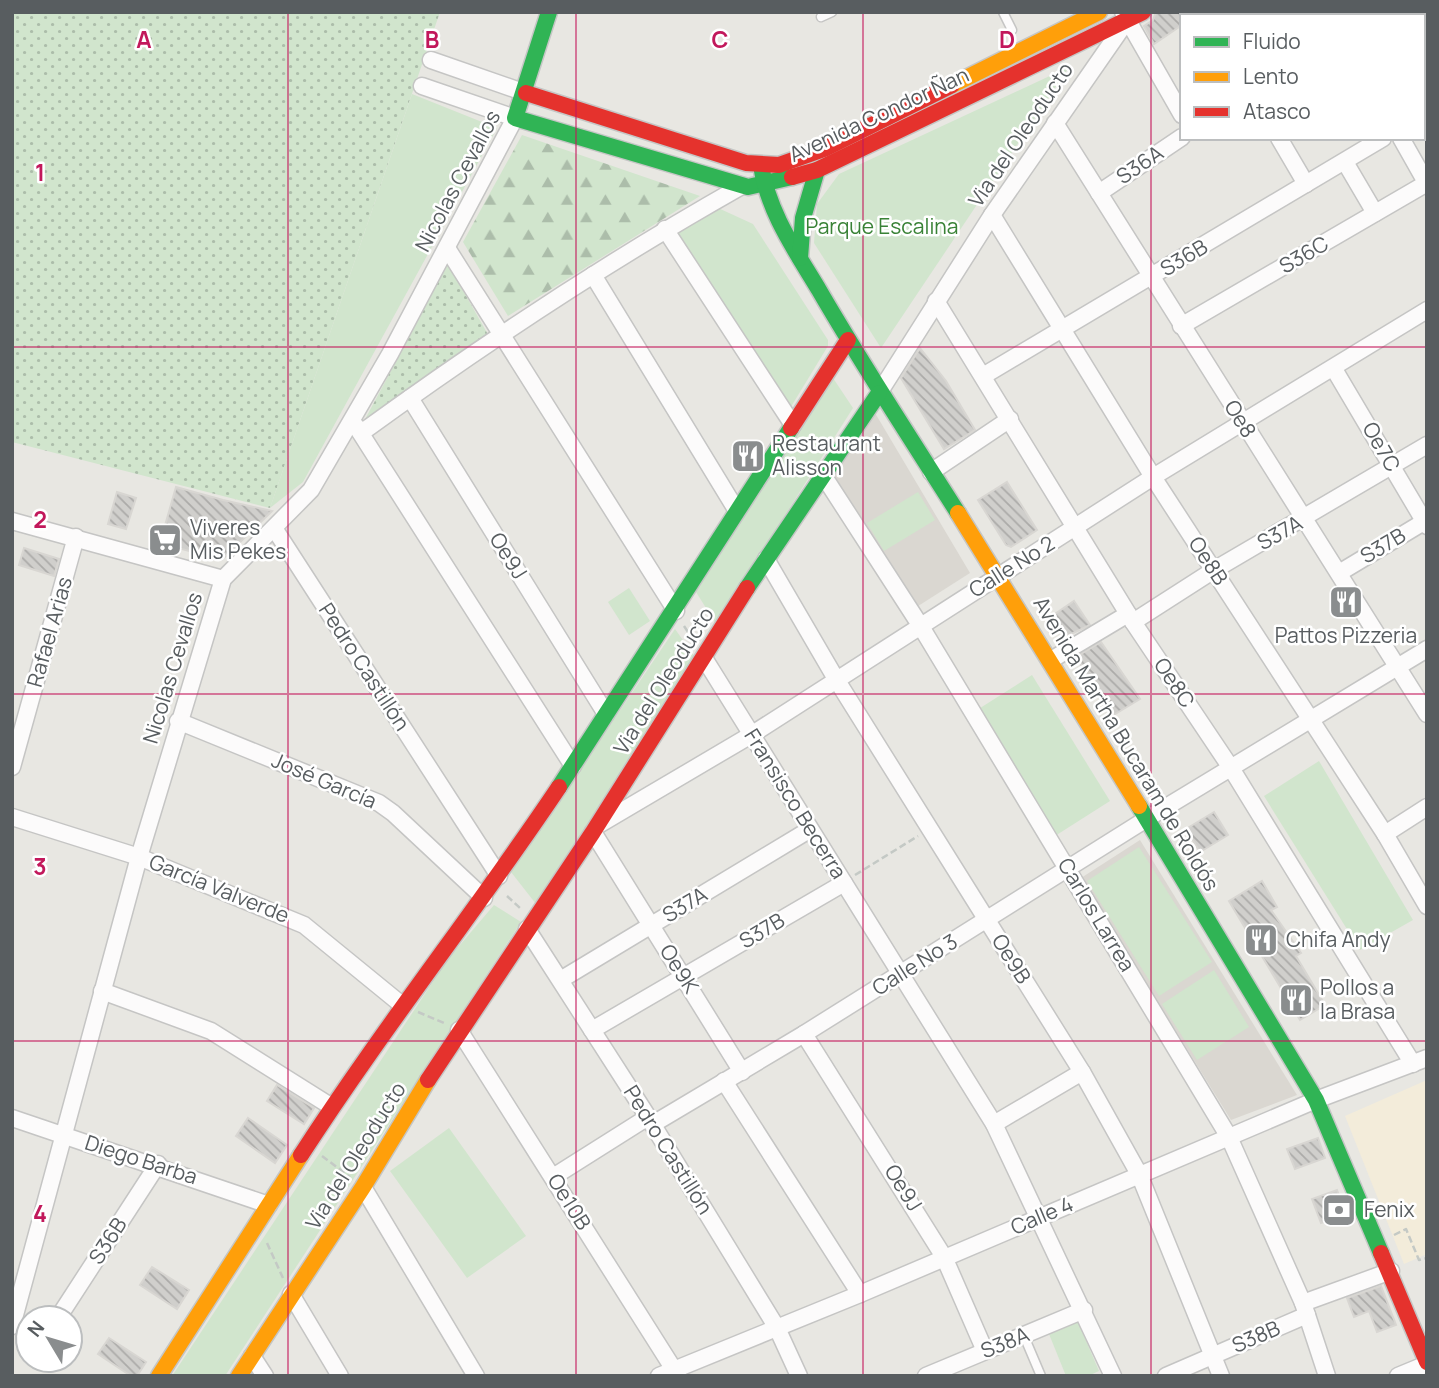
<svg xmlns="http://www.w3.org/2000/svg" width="1439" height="1388" font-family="Manrope,sans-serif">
	<defs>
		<pattern id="grass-dots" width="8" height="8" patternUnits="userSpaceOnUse" patternTransform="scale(1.75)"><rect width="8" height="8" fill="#d1e5cd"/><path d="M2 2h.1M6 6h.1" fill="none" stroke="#acbdaa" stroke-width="1.8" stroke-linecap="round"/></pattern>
		<pattern id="forest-firs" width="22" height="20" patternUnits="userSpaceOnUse" patternTransform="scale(1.75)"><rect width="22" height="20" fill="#d1e5cd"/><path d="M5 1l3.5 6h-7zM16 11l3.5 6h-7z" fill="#acbdaa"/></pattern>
		<pattern id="building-back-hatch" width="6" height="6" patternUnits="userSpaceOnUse" patternTransform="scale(1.75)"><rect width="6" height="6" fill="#d0cfcc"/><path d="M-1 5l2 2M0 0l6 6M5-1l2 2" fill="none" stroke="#acaba9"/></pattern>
	</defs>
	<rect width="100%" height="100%" fill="#e8e7e2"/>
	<path fill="#f3ecda" d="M1427,1080V1254L1404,1264L1345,1116Z"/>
	<g fill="#dad7d1">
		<path d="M875,413L970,573L915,608L834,475Z"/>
		<path d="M1140,840L1297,1095L1231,1120L1081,878Z"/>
	</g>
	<g fill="url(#grass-dots)">
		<path d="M12,12H440L270,508L12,442Z"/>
		<path d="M448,264L490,338L362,425Z"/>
	</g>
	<path fill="url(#forest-firs)" d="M522,135L700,196L508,316L463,242Z"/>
	<g fill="#d1e5cd">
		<path d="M1069,67L881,348L814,243L817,204L839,174Z"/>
		<path d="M412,94L497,128L303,482L270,508Z"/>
		<path d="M716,207L753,224L828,340V346L789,410L675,232Z"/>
		<path d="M833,378L853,408L716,624L696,592Z"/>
		<path d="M918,492L935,520L884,551L867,523Z"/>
		<path d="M629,588L650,621L629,635L608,602Z"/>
		<path d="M675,629L695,657L536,904L511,872Z"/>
		<path d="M1032,675L1110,801L1055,836L977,710Z"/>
		<path d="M1319,761L1413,920L1360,950L1264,796Z"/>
		<path d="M1139,847L1212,962L1159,996L1087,881Z"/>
		<path d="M494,905L521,922L225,1376H172L448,959Z"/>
		<path d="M1214,970L1249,1027L1197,1060L1162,1004Z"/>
		<path d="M449,1128L526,1236L467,1278L390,1171Z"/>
		<path d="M1078,1322L1099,1371L1088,1376H1066L1049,1334Z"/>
	</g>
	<g fill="url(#building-back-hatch)" stroke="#d8d6d2" stroke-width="2">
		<path d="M1156,12H1182V25L1154,44L1144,26L1153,20Z"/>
		<path d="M920,348L946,381L975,430L944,449L901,378Z"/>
		<path d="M1007,482L1037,530L1011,547L1006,545L978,500Z"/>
		<path d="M176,487L223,500L272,511L222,560L160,543Z"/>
		<path d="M117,492L136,498L126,529L108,524Z"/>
		<path d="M24,548L59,559L54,576L19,565Z"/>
		<path d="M1074,601L1090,625L1065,637L1052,616Z"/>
		<path d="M1101,642L1140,699L1112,716L1076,657Z"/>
		<path d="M1214,812L1228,835L1200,852L1186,829Z"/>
		<path d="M1262,881L1277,907L1271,910L1301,953L1296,956L1325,1005L1300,1020L1229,901Z"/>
		<path d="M277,1085L314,1108L304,1124L267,1101Z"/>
		<path d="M248,1118L287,1145L275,1163L236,1136Z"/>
		<path d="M1318,1138L1325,1158L1295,1169L1287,1149Z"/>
		<path d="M1337,1190L1346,1214L1321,1223L1312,1199Z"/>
		<path d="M152,1267L189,1290L177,1309L140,1285Z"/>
		<path d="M1381,1286L1396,1325L1377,1332L1369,1311L1354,1317L1347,1298Z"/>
		<path d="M109,1338L146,1362L137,1376H131L98,1354Z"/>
	</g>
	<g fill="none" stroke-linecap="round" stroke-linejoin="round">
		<g stroke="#c5c5c4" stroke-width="11">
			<g id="lane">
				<path d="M1003,12L1012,30"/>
				<path d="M821,17L832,12"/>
				<path d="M1024,1336L1041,1376"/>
			</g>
		</g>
		<g stroke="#c5c5c4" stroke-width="19">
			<g id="street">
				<path d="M1123,12L1182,115"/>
				<path d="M1197,12L1199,16"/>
				<path d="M1322,12L1324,16"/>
				<path d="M431,60L526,93"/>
				<path d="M1423,114L1427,111"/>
				<path d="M1055,123L1427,714"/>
				<path d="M1279,138L1306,184"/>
				<path d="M1401,138L1427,184"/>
				<path d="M1345,162L1375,213"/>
				<path d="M1099,193L1182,137"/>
				<path d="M992,215L1153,477L1385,834L1427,906"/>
				<path d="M665,229L793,425"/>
				<path d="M447,248L676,611"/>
				<path d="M593,275L737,511"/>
				<path d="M936,301L1133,622L1231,768L1413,1064"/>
				<path d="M1181,326L1427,183"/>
				<path d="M1334,369L1427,526"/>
				<path d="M983,376L1383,138"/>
				<path d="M879,393L992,215L1126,22"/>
				<path d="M410,398L606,714"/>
				<path d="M356,426L573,766"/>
				<path d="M361,433C482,345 609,261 740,187"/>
				<path d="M931,472L1010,419"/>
				<path d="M823,475L920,625L1229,1137L1303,1303L1327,1376"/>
				<path d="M12,521L223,579"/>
				<path d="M274,528L499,876"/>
				<path d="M766,559L836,679L1082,1072L1139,1174L1221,1376"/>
				<path d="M1339,573L1427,520"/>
				<path d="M1133,622L1214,570L1427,445"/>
				<path d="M704,658L994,1124L1113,1376"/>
				<path d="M1051,660L1128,614"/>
				<path d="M178,721L379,803L393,813L484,898"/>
				<path d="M12,767L76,537"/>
				<path d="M12,817L139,857L304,925L402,1005"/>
				<path d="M600,824L751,735L1153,477L1427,310"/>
				<path d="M593,832L742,1072"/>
				<path d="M1385,834L1427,807"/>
				<path d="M527,929L648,1117L777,1328L799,1376"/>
				<path d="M562,979L809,830"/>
				<path d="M102,991L211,1031L332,1107"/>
				<path d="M459,1030L678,1376"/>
				<path d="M592,1030L844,883"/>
				<path d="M804,1034L944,1257L985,1351"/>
				<path d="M724,1081L860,1294"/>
				<path d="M12,1118L269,1205"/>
				<path d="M653,1124L804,1034L1148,818L1427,649"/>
				<path d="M994,1124L1082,1072"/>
				<path d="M553,1177L648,1117"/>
				<path d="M363,1187L476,1376"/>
				<path d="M291,1294L340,1376"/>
				<path d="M1303,1303L1391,1271"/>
				<path d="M58,1318L158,1164"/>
				<path d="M12,1326L139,857L223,579L311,490L390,354L515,118L422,86"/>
				<path d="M252,1356L265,1376"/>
				<path d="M659,1376L860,1294L1316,1100L1427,1058"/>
				<path d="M926,1376L1084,1310"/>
				<path d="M1166,1376L1307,1315"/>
				<path d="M1398,1376L1427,1364"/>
			</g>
		</g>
		<g stroke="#c5c6c5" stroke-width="19">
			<g id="fast">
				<path d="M549,12L515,118L748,187L792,177"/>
				<path d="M761,165C768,212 795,250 819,290C863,366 911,439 958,513"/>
				<path d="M800,258L803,218L817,170"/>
				<path d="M747,588L879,393"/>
				<path d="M559,787L791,428"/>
				<path d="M1139,806L1316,1100L1381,1253"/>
			</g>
		</g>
		<g stroke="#c5c6c5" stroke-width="19">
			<g id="slow">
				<path d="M952,85L1099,12"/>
				<path d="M958,513L1139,806"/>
				<path d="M159,1376L301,1155"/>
				<path d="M239,1376L363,1187L428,1080"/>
			</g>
		</g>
		<g stroke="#c5c6c5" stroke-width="19">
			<g id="jam">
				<path d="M526,93L746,163L779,165L824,149L952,85"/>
				<path d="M792,177L817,170L1143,12"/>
				<path d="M791,428L848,340"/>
				<path d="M428,1080L593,832L747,588"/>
				<path d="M301,1155C383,1028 476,911 559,787"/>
				<path d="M1381,1253L1427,1362"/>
			</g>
		</g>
		<g stroke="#c4c9c5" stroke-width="2.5" stroke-dasharray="7 3.5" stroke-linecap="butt">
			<path d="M684,626L694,641"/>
			<path d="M855,875L918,836"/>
			<path d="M507,896L520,908"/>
			<path d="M418,1012L444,1023"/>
			<path d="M322,1156L350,1177"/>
			<path d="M1394,1235L1406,1229L1419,1260L1427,1258"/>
			<path d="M267,1243L283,1278"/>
		</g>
		<use href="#lane" stroke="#fcfbfb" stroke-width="8"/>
		<use href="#street" stroke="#fcfbfb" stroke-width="16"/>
		<use href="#fast" stroke="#30b455" stroke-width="16"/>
		<use href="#slow" stroke="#ff9f0a" stroke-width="16"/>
		<use href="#jam" stroke="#e5322d" stroke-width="16"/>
	</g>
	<path fill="none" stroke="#c2185b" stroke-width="2" stroke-opacity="0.55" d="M288,12V1376M576,12V1376M863,12V1376M1151,12V1376M12,347H1427M12,694H1427M12,1041H1427"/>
	<defs>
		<g id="restaurant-square" transform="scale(1.75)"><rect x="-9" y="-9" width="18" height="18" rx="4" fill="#8a8d8e" stroke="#fff"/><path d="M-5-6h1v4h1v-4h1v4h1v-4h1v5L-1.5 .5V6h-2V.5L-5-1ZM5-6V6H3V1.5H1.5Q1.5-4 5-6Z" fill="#fff"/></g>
		<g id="supermarket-square" transform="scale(1.75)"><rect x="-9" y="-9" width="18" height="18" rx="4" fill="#8a8d8e" stroke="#fff"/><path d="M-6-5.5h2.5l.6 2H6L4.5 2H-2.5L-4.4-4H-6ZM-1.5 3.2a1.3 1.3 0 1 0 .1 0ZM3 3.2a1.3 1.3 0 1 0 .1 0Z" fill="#fff"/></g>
		<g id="bank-square" transform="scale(1.75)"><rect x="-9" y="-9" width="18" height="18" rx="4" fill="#8a8d8e" stroke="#fff"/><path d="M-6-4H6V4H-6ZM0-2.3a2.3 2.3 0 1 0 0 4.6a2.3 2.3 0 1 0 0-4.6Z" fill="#fff"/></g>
	</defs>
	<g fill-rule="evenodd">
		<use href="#restaurant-square" x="748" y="456"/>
		<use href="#supermarket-square" x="165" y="540"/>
		<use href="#restaurant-square" x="1346" y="602"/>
		<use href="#restaurant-square" x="1261" y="940"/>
		<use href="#restaurant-square" x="1296" y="1000"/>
		<use href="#bank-square" x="1339" y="1210"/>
	</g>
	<g text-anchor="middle" stroke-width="5" stroke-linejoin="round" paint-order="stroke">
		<g font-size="21" fill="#585d60" stroke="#fff">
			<text transform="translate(879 115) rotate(-25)" y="7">Avenida Condor Ñan</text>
			<text transform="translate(1021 135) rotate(-56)" y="7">Via del Oleoducto</text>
			<text transform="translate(1140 165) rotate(-34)" y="7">S36A</text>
			<text transform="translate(458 181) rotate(-62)" y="7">Nicolas Cevallos</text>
			<text transform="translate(1304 255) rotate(-30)" y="7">S36C</text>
			<text transform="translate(1184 258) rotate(-31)" y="7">S36B</text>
			<text transform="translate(1240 419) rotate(58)" y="7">Oe8</text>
			<text transform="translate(1381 447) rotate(60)" y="7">Oe7C</text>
			<text transform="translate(1280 533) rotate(-29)" y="7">S37A</text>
			<text transform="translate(1383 546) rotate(-31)" y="7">S37B</text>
			<text transform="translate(508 556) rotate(58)" y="7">Oe9J</text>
			<text transform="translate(1208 561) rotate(57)" y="7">Oe8B</text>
			<text transform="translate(1012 567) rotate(-32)" y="7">Calle No 2</text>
			<text transform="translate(50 632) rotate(-74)" y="7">Rafael Arias</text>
			<text transform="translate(364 667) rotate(57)" y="7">Pedro Castillón</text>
			<text transform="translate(173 668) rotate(-73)" y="7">Nicolas Cevallos</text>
			<text transform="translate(664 681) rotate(-58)" y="7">Via del Oleoducto</text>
			<text transform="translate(1174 683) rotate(56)" y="7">Oe8C</text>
			<text transform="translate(1126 744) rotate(59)" y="7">Avenida Martha Bucaram de Roldós</text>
			<text transform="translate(324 781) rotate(23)" y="7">José García</text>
			<text transform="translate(795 804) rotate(58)" y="7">Fransisco Becerra</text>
			<text transform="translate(219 889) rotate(22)" y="7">García Valverde</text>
			<text transform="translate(685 905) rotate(-31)" y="7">S37A</text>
			<text transform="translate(1096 915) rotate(59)" y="7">Carlos Larrea</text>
			<text transform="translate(762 931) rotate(-31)" y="7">S37B</text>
			<text transform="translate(1011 959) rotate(58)" y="7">Oe9B</text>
			<text transform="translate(915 965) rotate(-32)" y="7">Calle No 3</text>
			<text transform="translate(679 969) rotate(58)" y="7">Oe9K</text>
			<text transform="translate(668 1150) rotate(58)" y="7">Pedro Castillón</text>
			<text transform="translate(356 1156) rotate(-58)" y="7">Via del Oleoducto</text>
			<text transform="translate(141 1160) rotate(18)" y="7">Diego Barba</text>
			<text transform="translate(903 1188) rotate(58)" y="7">Oe9J</text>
			<text transform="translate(569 1202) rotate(58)" y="7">Oe10B</text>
			<text transform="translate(1042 1216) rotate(-23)" y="7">Calle 4</text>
			<text transform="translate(108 1241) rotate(-57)" y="7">S36B</text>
			<text transform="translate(1256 1337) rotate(-23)" y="7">S38B</text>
			<text transform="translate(1005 1343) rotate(-22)" y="7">S38A</text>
		</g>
		<g font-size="21" fill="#398236" stroke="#fff">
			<text x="882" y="234">Parque Escalina</text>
		</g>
		<g font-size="21" fill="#585d60" stroke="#fff" text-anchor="start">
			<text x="772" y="451">Restaurant<tspan x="772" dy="24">Alisson</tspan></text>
			<text x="190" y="535">Viveres<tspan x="190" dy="24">Mis Pekes</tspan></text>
			<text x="1346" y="643" text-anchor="middle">Pattos Pizzeria</text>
			<text x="1286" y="947">Chifa Andy</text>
			<text x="1320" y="995">Pollos a<tspan x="1320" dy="24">la Brasa</tspan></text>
			<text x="1364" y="1217">Fenix</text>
		</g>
	</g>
	<g font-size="23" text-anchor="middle" font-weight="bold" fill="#c2185b" stroke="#fff" stroke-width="5" stroke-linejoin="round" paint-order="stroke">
		<text x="144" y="48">A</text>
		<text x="432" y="48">B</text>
		<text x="720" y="48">C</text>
		<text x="1007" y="48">D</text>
		<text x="40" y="181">1</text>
		<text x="40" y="528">2</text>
		<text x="40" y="875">3</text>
		<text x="40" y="1222">4</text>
	</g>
	<rect width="1439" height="1388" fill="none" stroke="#585d60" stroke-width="28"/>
	<rect x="1180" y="14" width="245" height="126" fill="#ffffff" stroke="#bcbebf" stroke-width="2"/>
	<rect x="1194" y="37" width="35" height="10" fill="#30b455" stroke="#bcbebf" stroke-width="2"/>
	<text x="1243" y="49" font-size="21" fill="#585d60">Fluido</text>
	<rect x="1194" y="72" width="35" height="10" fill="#ff9f0a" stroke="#bcbebf" stroke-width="2"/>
	<text x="1243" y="84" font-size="21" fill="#585d60">Lento</text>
	<rect x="1194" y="107" width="35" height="10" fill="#e5322d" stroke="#bcbebf" stroke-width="2"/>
	<text x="1243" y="119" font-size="21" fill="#585d60">Atasco</text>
	<g transform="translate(49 1339) rotate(308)"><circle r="33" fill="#ffffff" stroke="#bcbebf" stroke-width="2"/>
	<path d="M0-5L12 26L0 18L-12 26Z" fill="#8a8d8e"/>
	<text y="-10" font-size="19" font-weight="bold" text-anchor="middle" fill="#585d60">N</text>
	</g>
</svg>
